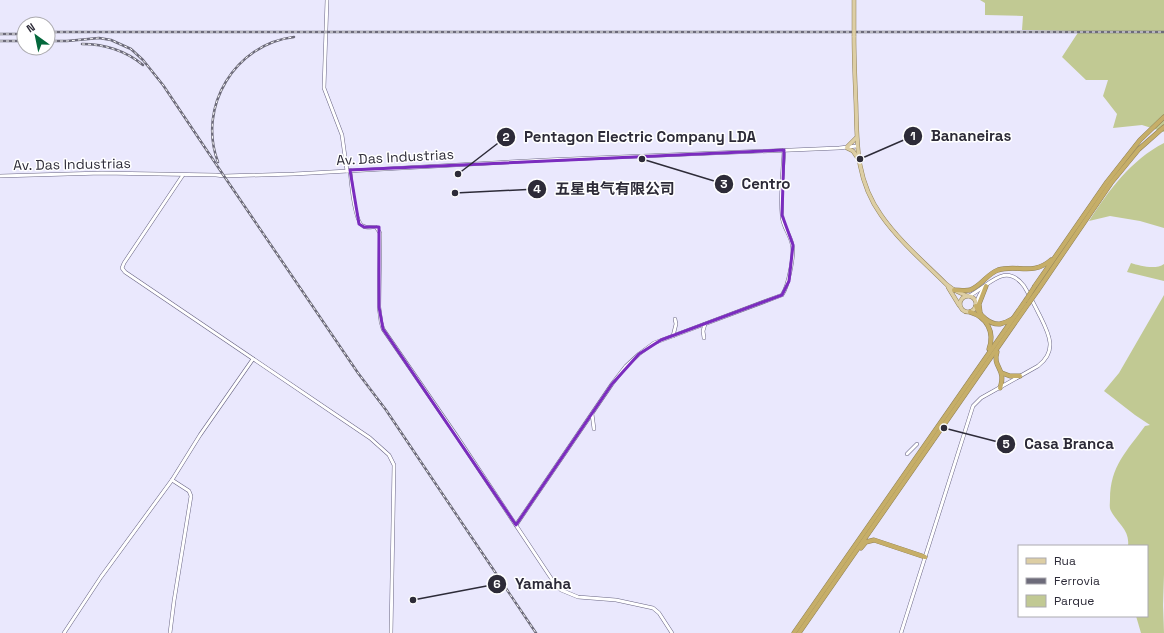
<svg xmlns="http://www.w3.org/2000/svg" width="1164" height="633" font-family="'Space Grotesk','Noto Sans SC',sans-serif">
	<rect width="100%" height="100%" fill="#eae8fd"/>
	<g fill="#c1c993">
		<path d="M980,0H1164V132L1142,125L1113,128L1117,114L1103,96L1108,80H1086L1062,57L1079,31L1022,30L1023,16L985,15V3Z"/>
		<path d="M1164,143V228L1140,221L1110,216L1089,221C1109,190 1131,160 1164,143Z"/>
		<path d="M1131,263C1140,266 1156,270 1164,264V281L1127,272Z"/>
		<path d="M1164,295V574L1163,605L1164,633H1141L1136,616H1147V546H1128C1130,530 1118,524 1111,511C1109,508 1110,503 1110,499C1110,466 1127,451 1145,426L1150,425L1135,415L1104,391L1119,373Z"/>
	</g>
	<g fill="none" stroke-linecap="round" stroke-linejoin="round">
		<g stroke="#696584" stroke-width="4">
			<g id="secondary">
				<path d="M327,0L324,88L342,135L347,171"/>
				<path d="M350,170C351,180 354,222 363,226C366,228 372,227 376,227L380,233L379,307L381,322L383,329L456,435L553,581L561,590L578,597L616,600L653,608L659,613L672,633"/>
				<path d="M183,175L124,263L122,268L125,272L370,438L389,455L394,465L391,633"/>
				<path d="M0,176L102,173L216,175L224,176L294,174L546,160L839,148L857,146"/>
				<path d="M976,303L979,296L983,289"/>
				<path d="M673,336L676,324L675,319"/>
				<path d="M704,338L703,331L705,324"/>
				<path d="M592,414L594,429"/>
				<path d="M907,454L917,444"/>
				<path d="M516,525L612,384L626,366L639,354L654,343L782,295C788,287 795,254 792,244C790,234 782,226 782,215C780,195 783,171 784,150"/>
				<path d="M64,633L101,577L172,480L200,435L253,359"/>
				<path d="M170,633L174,601L191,496L189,491L172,480"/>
				<path d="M901,633L973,406L981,398L1038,366C1058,351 1049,334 1040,316C1035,306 1030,296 1024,286C1005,261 989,286 969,296"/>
			</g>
		</g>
		<g stroke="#908057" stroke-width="4.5">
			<g id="primary">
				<path d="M854,0V31"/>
				<path d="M854,36C854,59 855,81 856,104C857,145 856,180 881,215C899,241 924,262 946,284L954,290L967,296"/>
				<path d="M847,147L856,138"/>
				<path d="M847,148L853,151L857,157"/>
				<path d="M948,287L959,305"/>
				<circle cx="968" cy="304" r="8"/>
			</g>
		</g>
		<g stroke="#908057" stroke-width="5">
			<g id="highway">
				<path d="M1035,286L1107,182L1140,140L1164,117"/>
				<path d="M954,290C959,290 965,291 970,290C981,286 987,274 998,270C1017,264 1033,276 1051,260"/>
				<path d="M1038,290L1111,183L1139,149L1164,127"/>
				<path d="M976,306C979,315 990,325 1000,324C1004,323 1009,321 1012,319"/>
				<path d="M970,312C987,317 995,332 989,349"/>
				<path d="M980,312L979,304L986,286"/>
				<path d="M997,352C992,368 1007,368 1000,388"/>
				<path d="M1002,373L1010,376H1020"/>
				<path d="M861,548L866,542L874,540L925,557"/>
				<path d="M794,633L1026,300"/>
				<path d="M799,633L1028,304"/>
			</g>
		</g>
		<use href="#secondary" stroke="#fff" stroke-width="3"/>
		<use href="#primary" stroke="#ddcea4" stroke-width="3.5"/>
		<use href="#highway" stroke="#c6ae68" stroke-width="4"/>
		<g stroke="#6d6b7a" stroke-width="2.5">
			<g id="rail">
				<path d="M48,32H1164"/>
				<path d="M0,34H24"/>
				<path d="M0,41H24"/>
				<path d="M48,41H67L99,38L111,40L131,49L143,60L163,85L224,176L358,373L386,410L536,633"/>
				<path d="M82,44C104,44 126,51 143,65"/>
				<path d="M218,162C197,107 235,44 294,37"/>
			</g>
		</g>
		<use href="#rail" stroke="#fff" stroke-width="1" stroke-dasharray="3" stroke-linecap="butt"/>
		<g stroke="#908057" stroke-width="4.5" stroke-linecap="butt">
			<path id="primary-bridge" d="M854,31V36"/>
		</g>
		<g stroke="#908057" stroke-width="5" stroke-linecap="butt">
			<g id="highway-bridge">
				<path d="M1026,300L1035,286"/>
				<path d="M1028,304L1038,290"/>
			</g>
		</g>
		<use href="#primary-bridge" stroke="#ddcea4" stroke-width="3.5"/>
		<use href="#highway-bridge" stroke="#c6ae68" stroke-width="4"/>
	</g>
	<path fill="none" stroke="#7b2cbf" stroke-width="3" stroke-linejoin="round" d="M784,150L782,215L793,245L789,281L782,295L661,340L639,354L612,384L516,525L383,329L379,307V227H364L359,224L350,170Z"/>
	<g text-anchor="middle" stroke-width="3" stroke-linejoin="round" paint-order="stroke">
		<g font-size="14" fill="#2d2b38" stroke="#fff">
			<text transform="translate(395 157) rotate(-3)" y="5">Av. Das Industrias</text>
			<text transform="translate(72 164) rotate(-1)" y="5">Av. Das Industrias</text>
		</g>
	</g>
	<path fill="none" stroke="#2d2b38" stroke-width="1.5" d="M860 159L913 136M458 174L506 137M642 159L724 184M455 193L537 189M944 428L1006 444M413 600L497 584"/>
	<g fill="#2d2b38" stroke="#fff" stroke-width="1.5">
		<circle cx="860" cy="159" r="4"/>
		<circle cx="458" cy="174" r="4"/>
		<circle cx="642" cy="159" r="4"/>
		<circle cx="455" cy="193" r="4"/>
		<circle cx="944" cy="428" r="4"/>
		<circle cx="413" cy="600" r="4"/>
		<circle cx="913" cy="136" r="10"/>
		<circle cx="506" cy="137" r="10"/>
		<circle cx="724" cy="184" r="10"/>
		<circle cx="537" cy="189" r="10"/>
		<circle cx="1006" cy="444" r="10"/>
		<circle cx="497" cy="584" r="10"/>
	</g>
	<g font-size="12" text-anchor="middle" font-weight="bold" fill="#fff">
		<text x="913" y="140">1</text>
		<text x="506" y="141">2</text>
		<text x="724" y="188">3</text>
		<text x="537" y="193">4</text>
		<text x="1006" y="448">5</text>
		<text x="497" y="588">6</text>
	</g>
	<g font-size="15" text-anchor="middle" font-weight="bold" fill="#2d2b38" stroke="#fff" stroke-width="3" stroke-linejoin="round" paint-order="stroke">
		<text x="971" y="141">Bananeiras</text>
		<text x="640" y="142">Pentagon Electric Company LDA</text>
		<text x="766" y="189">Centro</text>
		<text x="615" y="194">五星电气有限公司</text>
		<text x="1069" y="449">Casa Branca</text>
		<text x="543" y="589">Yamaha</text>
	</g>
	<rect x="1018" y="545" width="130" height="72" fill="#ffffff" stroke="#abaaaf"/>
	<rect x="1026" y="558" width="20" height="6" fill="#ddcea4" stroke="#abaaaf"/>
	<text x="1054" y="565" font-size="12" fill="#2d2b38">Rua</text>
	<rect x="1026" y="578" width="20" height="6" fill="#6d6b7a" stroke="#abaaaf"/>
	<text x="1054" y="585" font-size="12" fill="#2d2b38">Ferrovia</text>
	<rect x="1026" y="595" width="20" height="12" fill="#c1c993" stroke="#abaaaf"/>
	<text x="1054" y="605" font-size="12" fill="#2d2b38">Parque</text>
	<g transform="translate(36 36) rotate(327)"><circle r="19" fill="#ffffff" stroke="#abaaaf"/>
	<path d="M0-3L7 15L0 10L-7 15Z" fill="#04683c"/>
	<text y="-6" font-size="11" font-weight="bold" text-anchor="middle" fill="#2d2b38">N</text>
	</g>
</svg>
